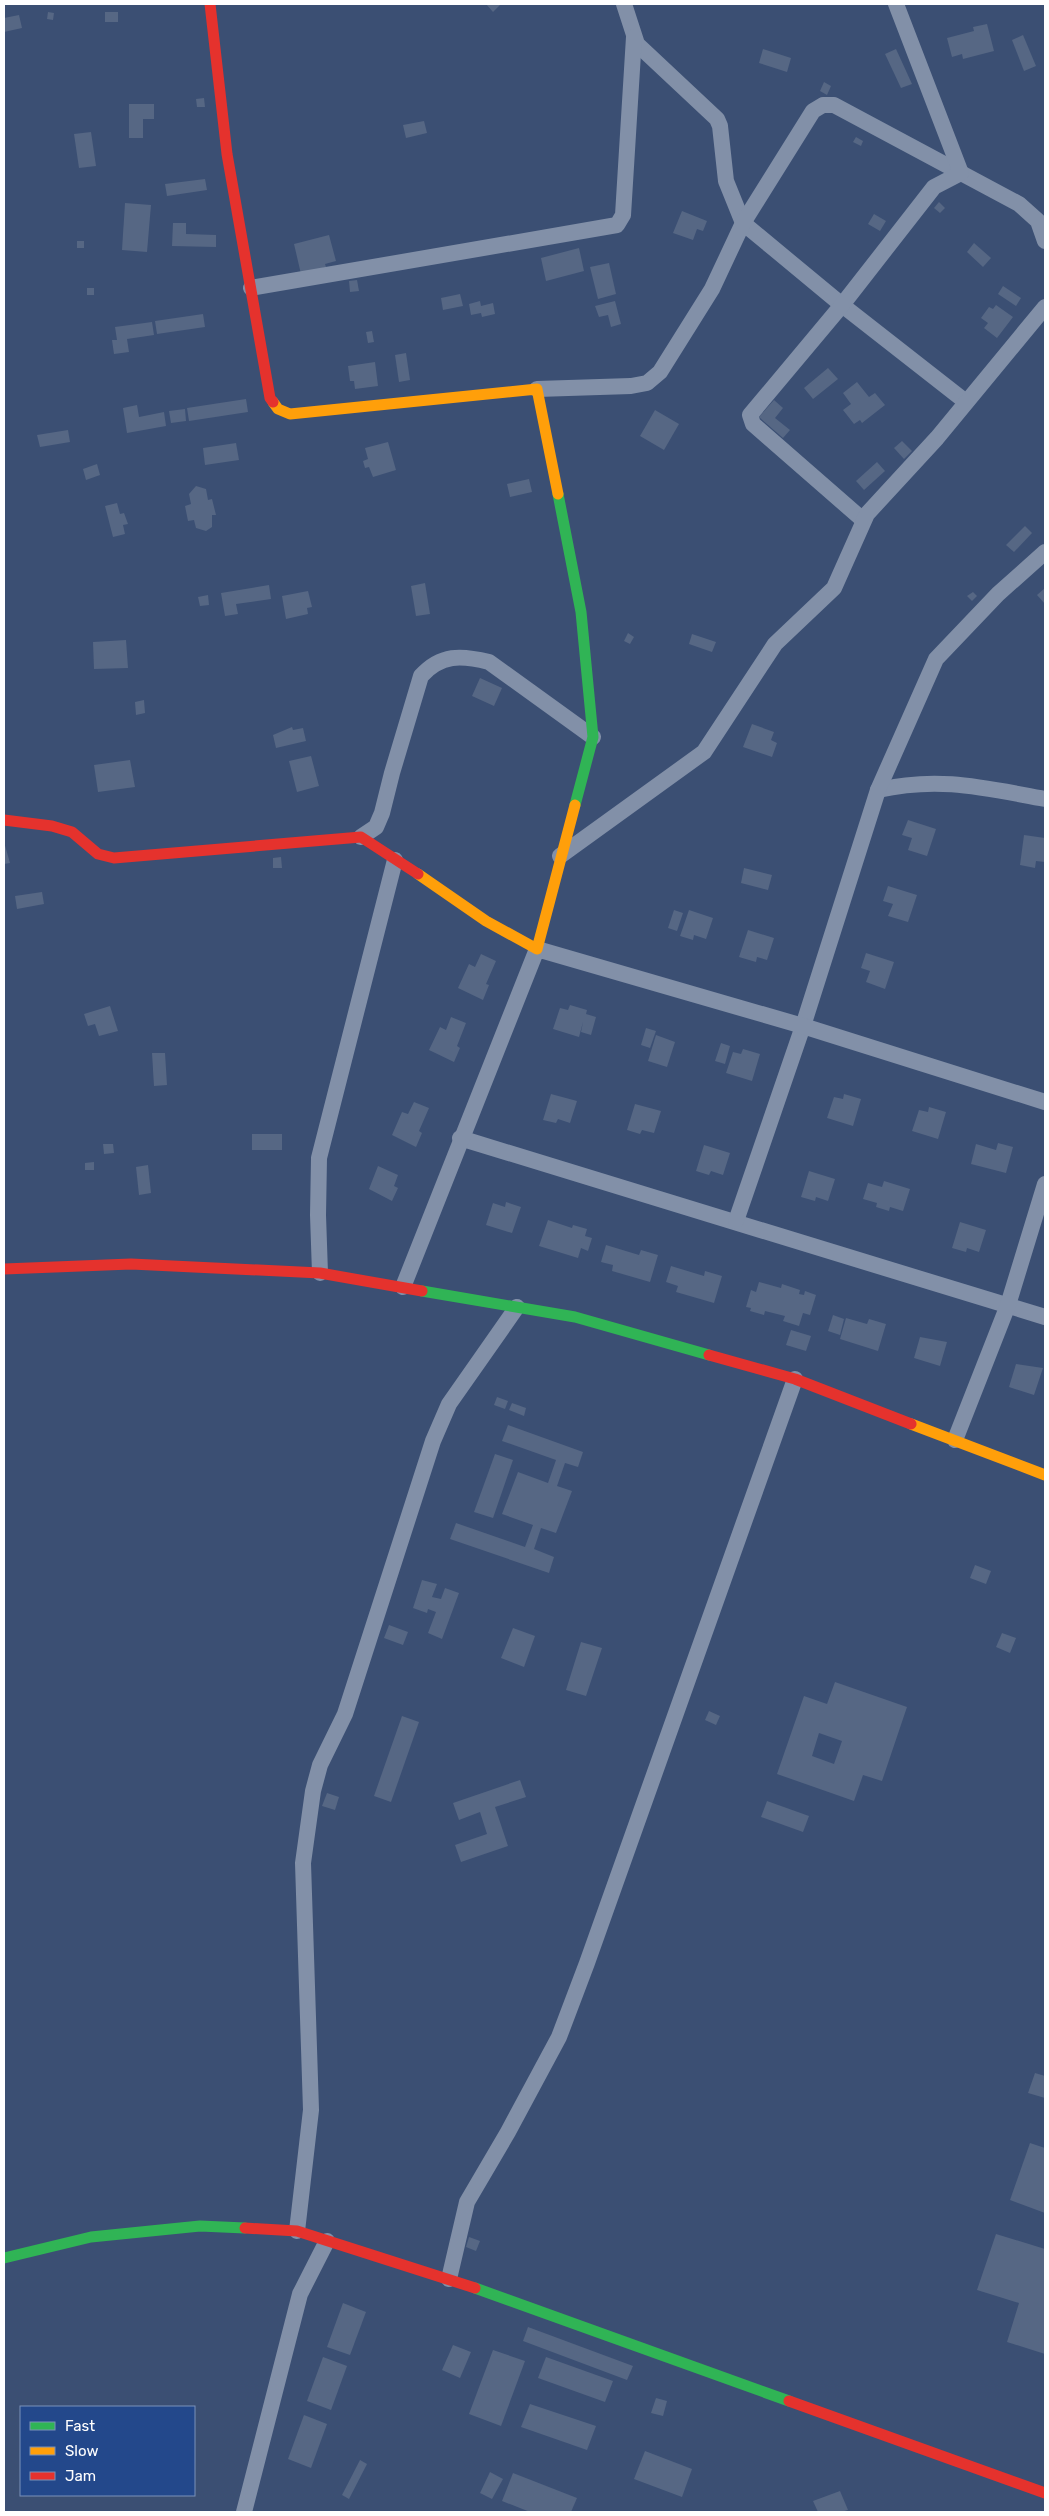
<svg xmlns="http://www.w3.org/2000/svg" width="1049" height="2516" font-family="Rubik,sans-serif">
	<rect width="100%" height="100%" fill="#3b4f73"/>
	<g fill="#566784" fill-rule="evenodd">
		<path d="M486,4H501L493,12Z"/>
		<path d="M48,12L54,13L53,20L47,19Z"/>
		<rect x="105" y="12" width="13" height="10"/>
		<path d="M19,15L22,28L4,32V18Z"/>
		<path d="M987,24L994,51L963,59L962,54L952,57L947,38L974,31L973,27Z"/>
		<path d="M1023,35L1036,66L1024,71L1012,40Z"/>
		<path d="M763,49L791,58L787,72L759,63Z"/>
		<path d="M896,49L912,84L901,88L885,54Z"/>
		<path d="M824,82L831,86L827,95L820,91Z"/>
		<path d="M204,98L205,107H197L196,99Z"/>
		<path d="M129,104H154V119H143V138H129Z"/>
		<path d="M424,121L427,133L406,138L403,125Z"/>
		<path d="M91,132L96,166L79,168L74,134Z"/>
		<path d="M856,137L863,141L861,146L853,142Z"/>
		<path d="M205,179L207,190L167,196L165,184Z"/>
		<path d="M939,202L945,208L940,213L934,208Z"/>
		<path d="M125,203L151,205L147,252L122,250Z"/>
		<path d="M682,211L707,221L703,231L697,229L693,240L673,233Z"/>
		<path d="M874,214L886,221L880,231L868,224Z"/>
		<path d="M173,223H186V234L216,235V247L172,246Z"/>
		<path d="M329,235L336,261L325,264L326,267L301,274L294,244Z"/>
		<rect x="77" y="241" width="7" height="7"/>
		<path d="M974,243L991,258L983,267L967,252Z"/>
		<path d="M579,248L584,271L546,281L541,258Z"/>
		<path d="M609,263L616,294L598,299L590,267Z"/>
		<path d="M357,280L359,291L350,292L349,281Z"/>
		<path d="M1003,286L1021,298L1016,306L998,294Z"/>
		<rect x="87" y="288" width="7" height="7"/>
		<path d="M460,294L463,306L443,310L441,298Z"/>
		<path d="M480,301L481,306L493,303L495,314L482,317L481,313L471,315L469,304Z"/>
		<path d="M615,301L621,324L611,327L608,315L599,317L595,306Z"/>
		<path d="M996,305L1013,317L997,338L984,328L988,323L981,318L989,307L993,309Z"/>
		<path d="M203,314L205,327L157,334L155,321Z"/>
		<path d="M152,322L154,335L127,339L129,352L114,354L112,340H117L115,327Z"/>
		<path d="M372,331L374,342L368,343L366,332Z"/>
		<path d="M406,353L410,380L399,382L395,355Z"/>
		<path d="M375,362L378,386L355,389L354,381H350L348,366Z"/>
		<path d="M828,368L838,379L813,399L804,388Z"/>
		<path d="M857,382L869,397L875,393L885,405L862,423L860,420L854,424L843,410L851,404L843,393Z"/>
		<path d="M246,399L248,412L189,421L187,408Z"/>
		<path d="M774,400L783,408L775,418L790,430L783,438L759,417Z"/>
		<path d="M137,405L139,417L164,412L166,426L127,433L123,408Z"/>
		<path d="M185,409L186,421L171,423L169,411Z"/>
		<path d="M655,410L679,424L664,450L640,436Z"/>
		<path d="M68,430L70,442L40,447L37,435Z"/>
		<path d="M902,441L912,451L904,459L894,448Z"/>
		<path d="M388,442L396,470L373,477L369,467L365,468L363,461L368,459L365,448Z"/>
		<path d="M236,443L239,460L205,465L203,448Z"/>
		<path d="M877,462L885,471L864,490L856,481Z"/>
		<path d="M97,464L100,475L86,480L83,469Z"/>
		<path d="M529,479L532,492L510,497L507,484Z"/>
		<path d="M196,486L206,489L208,500L212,499L216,515H212V527L206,531L196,528L194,520L188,521L185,506L191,504L189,494Z"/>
		<path d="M117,503L120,514L124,513L128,524L123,525L125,534L113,537L105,506Z"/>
		<path d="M1025,526L1032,533L1014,552L1006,545Z"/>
		<path d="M425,583L430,614L416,616L411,586Z"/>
		<path d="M269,585L271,599L236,604L238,614L225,616L221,593Z"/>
		<path d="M1045,588V604L1037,595Z"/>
		<path d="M308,591L312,607L307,608L308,614L286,619L282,596Z"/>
		<path d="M973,592L977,596L972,601L967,596Z"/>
		<path d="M208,595L209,605L200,606L198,597Z"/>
		<path d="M628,633L634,637L630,644L624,641Z"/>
		<path d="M692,634L716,642L712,652L689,644Z"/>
		<path d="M126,640L128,668L94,669L93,642Z"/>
		<path d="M480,678L502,688L494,706L472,696Z"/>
		<path d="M144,700L145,713L136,715L135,702Z"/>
		<path d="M752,724L774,732L771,740L777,743L772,757L743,747Z"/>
		<path d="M292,727L293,730L303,728L306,741L276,748L273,735Z"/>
		<path d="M311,756L319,786L297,792L289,761Z"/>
		<path d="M130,760L135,787L98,792L94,765Z"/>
		<path d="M908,820L936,829L927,856L908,850L912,838L902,835Z"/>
		<path d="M1024,835L1045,838V862L1036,861L1035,868L1020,865Z"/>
		<path d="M4,842L10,863L4,864Z"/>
		<path d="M281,857L282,868H273V858Z"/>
		<path d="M744,868L772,875L768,890L741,883Z"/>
		<path d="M888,886L917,895L908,922L888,916L893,904L883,901Z"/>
		<path d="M42,892L44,904L17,909L15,896Z"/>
		<path d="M674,910L683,913L677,931L668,928Z"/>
		<path d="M689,910L713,918L706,939L694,935L693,940L680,936Z"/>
		<path d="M748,930L774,938L767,960L757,957L756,962L739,957Z"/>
		<path d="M866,953L894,962L885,989L866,982L870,971L861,968Z"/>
		<path d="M481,954L496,961L486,984L489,985L483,1000L458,988L469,964L475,967Z"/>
		<path d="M570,1005L587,1010L586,1014L596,1017L591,1035L581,1032L583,1022L579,1037L553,1029L560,1008L568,1010Z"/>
		<path d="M110,1006L118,1031L99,1036L95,1024L88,1026L84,1014Z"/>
		<path d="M451,1017L466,1023L457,1046L460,1048L454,1062L429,1050L440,1027L446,1030Z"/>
		<path d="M646,1028L656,1031L650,1048L641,1045Z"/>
		<path d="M656,1035L675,1042L667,1067L648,1061Z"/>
		<path d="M721,1043L730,1046L725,1064L715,1061Z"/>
		<path d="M743,1049L760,1054L752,1081L726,1073L733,1052L741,1054Z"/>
		<path d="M152,1053H165L167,1085L154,1086Z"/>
		<path d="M551,1094L577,1101L570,1123L558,1119L556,1123L543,1120Z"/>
		<path d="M844,1094L861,1099L853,1126L827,1118L834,1097L843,1099Z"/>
		<path d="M414,1102L429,1108L419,1131L422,1133L416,1147L392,1135L402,1112L408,1114Z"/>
		<path d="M635,1104L661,1111L654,1133L642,1130L640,1134L627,1130Z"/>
		<path d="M929,1107L946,1112L938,1139L912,1131L919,1110L928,1112Z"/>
		<rect x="252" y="1134" width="30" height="16"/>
		<path d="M998,1143L1013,1147L1006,1173L971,1164L976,1144L996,1150Z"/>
		<path d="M103,1144H113L114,1153L104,1154Z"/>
		<path d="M704,1145L730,1153L723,1175L711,1171L709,1175L696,1171Z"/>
		<path d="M94,1162V1170H85V1163Z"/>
		<path d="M148,1165L151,1193L139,1195L136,1167Z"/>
		<path d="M378,1166L398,1175L394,1186L398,1188L392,1201L369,1189Z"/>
		<path d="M809,1171L835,1179L828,1201L816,1197L815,1201L801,1197Z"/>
		<path d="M884,1181L910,1189L903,1211L890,1207L889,1211L876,1207L877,1203L863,1199L868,1183L882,1187Z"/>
		<path d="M506,1202L521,1207L512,1233L486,1225L493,1203L505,1207Z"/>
		<path d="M548,1220L572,1228L573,1225L587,1229L585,1236L592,1238L588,1251L581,1248L578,1258L539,1246Z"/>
		<path d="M960,1222L986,1230L979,1252L967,1248L966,1252L952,1248Z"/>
		<path d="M606,1245L639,1255L641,1250L658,1255L650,1282L612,1271L613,1265L601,1262Z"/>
		<path d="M671,1266L704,1276L705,1271L722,1276L714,1303L676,1292L678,1286L666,1282Z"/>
		<path d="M759,1282L781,1288L782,1284L800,1290L799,1294L804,1295L805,1291L816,1295L810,1315L803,1313L799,1326L783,1321L785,1316L765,1311L764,1315L750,1311L751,1308L746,1307L751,1290L756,1292Z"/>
		<path d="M833,1315L844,1319L840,1335L828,1331Z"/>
		<path d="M846,1318L867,1324L869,1319L886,1324L878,1351L840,1339Z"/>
		<path d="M791,1330L811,1336L806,1351L786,1345Z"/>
		<path d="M920,1337L947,1342L940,1366L914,1358Z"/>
		<path d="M1016,1364L1043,1368L1034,1395L1009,1387Z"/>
		<path d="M497,1397L508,1401L505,1409L494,1405Z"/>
		<path d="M512,1403L526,1408L524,1416L509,1410Z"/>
		<path d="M508,1425L583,1452L578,1467L565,1463L557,1486L572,1491L556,1533L541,1528L534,1549L554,1557L549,1573L450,1539L456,1523L525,1547L533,1525L502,1514L518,1472L548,1483L556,1460L502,1441Z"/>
		<path d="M495,1454L513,1460L493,1518L474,1512Z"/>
		<path d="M975,1565L991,1571L986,1584L970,1578Z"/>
		<path d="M422,1580L437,1584L432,1597L441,1599L445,1588L459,1593L442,1639L428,1633L436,1612L428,1609L427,1613L413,1608Z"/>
		<path d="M389,1625L408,1632L403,1645L384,1638Z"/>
		<path d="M513,1628L535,1636L524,1667L501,1658Z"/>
		<path d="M1002,1633L1016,1638L1010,1653L996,1647Z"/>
		<path d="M581,1642L602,1648L586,1696L566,1690Z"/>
		<path d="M835,1682L907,1707L882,1781L863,1775L854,1801L777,1774L804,1696L827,1704ZM819,1733L842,1741L834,1764L812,1756Z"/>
		<path d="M709,1711L720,1716L716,1725L705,1720Z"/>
		<path d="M402,1716L419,1722L391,1802L374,1796Z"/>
		<path d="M520,1780L526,1797L495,1807L508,1846L461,1862L455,1845L487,1834L480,1812L459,1820L453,1803Z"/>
		<path d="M327,1793L339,1797L335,1810L322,1806Z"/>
		<path d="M767,1801L809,1816L803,1832L761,1817Z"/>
		<path d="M1035,2073L1045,2076V2098L1028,2093Z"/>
		<path d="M1030,2143L1045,2148V2213L1010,2200Z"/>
		<path d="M996,2234L1045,2249V2354L1007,2342L1019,2303L977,2290Z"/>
		<path d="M469,2237L480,2241L476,2251L466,2247Z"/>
		<path d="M343,2303L366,2312L350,2355L327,2347Z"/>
		<path d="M528,2327L633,2366L627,2380L523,2341Z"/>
		<path d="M453,2345L471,2352L460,2378L442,2370Z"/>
		<path d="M493,2350L525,2361L501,2426L469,2414Z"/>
		<path d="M323,2357L347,2366L331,2410L307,2401Z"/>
		<path d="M546,2357L613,2381L605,2402L538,2378Z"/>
		<path d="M656,2398L667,2401L663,2416L651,2413Z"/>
		<path d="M530,2404L596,2426L587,2450L521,2427Z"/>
		<path d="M304,2415L327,2424L311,2468L288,2459Z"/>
		<path d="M645,2451L692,2469L682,2497L634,2479Z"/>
		<path d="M360,2460L367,2464L349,2499L342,2495Z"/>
		<path d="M490,2472L503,2479L492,2499L480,2493Z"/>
		<path d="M513,2473L577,2498L571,2512H530L502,2501Z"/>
		<path d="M840,2491L848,2510L841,2512H818L813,2501Z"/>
	</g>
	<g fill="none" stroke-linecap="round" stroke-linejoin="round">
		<g stroke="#8290a8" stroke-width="16">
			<path d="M624,4L637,44L717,119L720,126L726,181L743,223L842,305L966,402"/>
			<path d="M251,288L617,225L623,215L634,37"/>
			<path d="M537,389L631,386L647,383L660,372L712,289L743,223L813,111L823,105H834L1019,204L1038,221L1045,241"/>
			<path d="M863,520L753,424L750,415L842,305L934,187L961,173L896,4"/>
			<path d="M878,790C940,776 984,788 1045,799"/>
			<path d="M361,837L376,827L382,813L392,773L421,676C441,654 461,655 489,662L593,737"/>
			<path d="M560,856L704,752L775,644L834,588L867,514L937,438L1045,307"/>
			<path d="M460,1138L1045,1317"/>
			<path d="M736,1221L803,1026L878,790L936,659L998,594L1045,552"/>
			<path d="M320,1273L318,1215L319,1158L395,860"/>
			<path d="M403,1287L537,949L803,1026L1045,1102"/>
			<path d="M955,1440L1008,1305L1045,1184"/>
			<path d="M297,2231L311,2110L303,1863L313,1791L320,1765L345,1714L433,1441L449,1404L517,1307"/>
			<path d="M449,2279L467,2202L508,2132L559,2037L587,1963L795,1379"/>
			<path d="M244,2512L300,2294L327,2241"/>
		</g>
		<g stroke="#30b455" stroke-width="11">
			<path d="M558,494L581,612L593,737L575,805"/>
			<path d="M422,1291L575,1317L709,1355"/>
			<path d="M4,2258L91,2237L200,2226L245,2228"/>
			<path d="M475,2288L789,2401"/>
		</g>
		<g stroke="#ff9f0a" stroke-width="11">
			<path d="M273,402L278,409L290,414L537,389L558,494"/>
			<path d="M418,874L486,921L537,949L575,805"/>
			<path d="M911,1424L1045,1475"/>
		</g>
		<g stroke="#e5322d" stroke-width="11">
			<path d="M210,4L227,154L270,398L273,402"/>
			<path d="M4,820L52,826L72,832L98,854L114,858L361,837L418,874"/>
			<path d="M4,1269L131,1264L320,1273L422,1291"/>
			<path d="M709,1355L795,1379L911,1424"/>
			<path d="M245,2228L297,2231L475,2288"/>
			<path d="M789,2401L1045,2493"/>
		</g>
	</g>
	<rect width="1049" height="2516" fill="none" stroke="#ffffff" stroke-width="10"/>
	<rect x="20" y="2406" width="175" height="90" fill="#23488b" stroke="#7b91b9"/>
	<rect x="30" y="2422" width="25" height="8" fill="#30b455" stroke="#7b91b9"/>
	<text x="65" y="2431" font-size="15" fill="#ffffff">Fast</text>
	<rect x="30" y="2447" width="25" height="8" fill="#ff9f0a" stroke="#7b91b9"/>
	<text x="65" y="2456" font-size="15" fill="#ffffff">Slow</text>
	<rect x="30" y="2472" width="25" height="8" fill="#e5322d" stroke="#7b91b9"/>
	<text x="65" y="2481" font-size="15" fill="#ffffff">Jam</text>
</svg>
